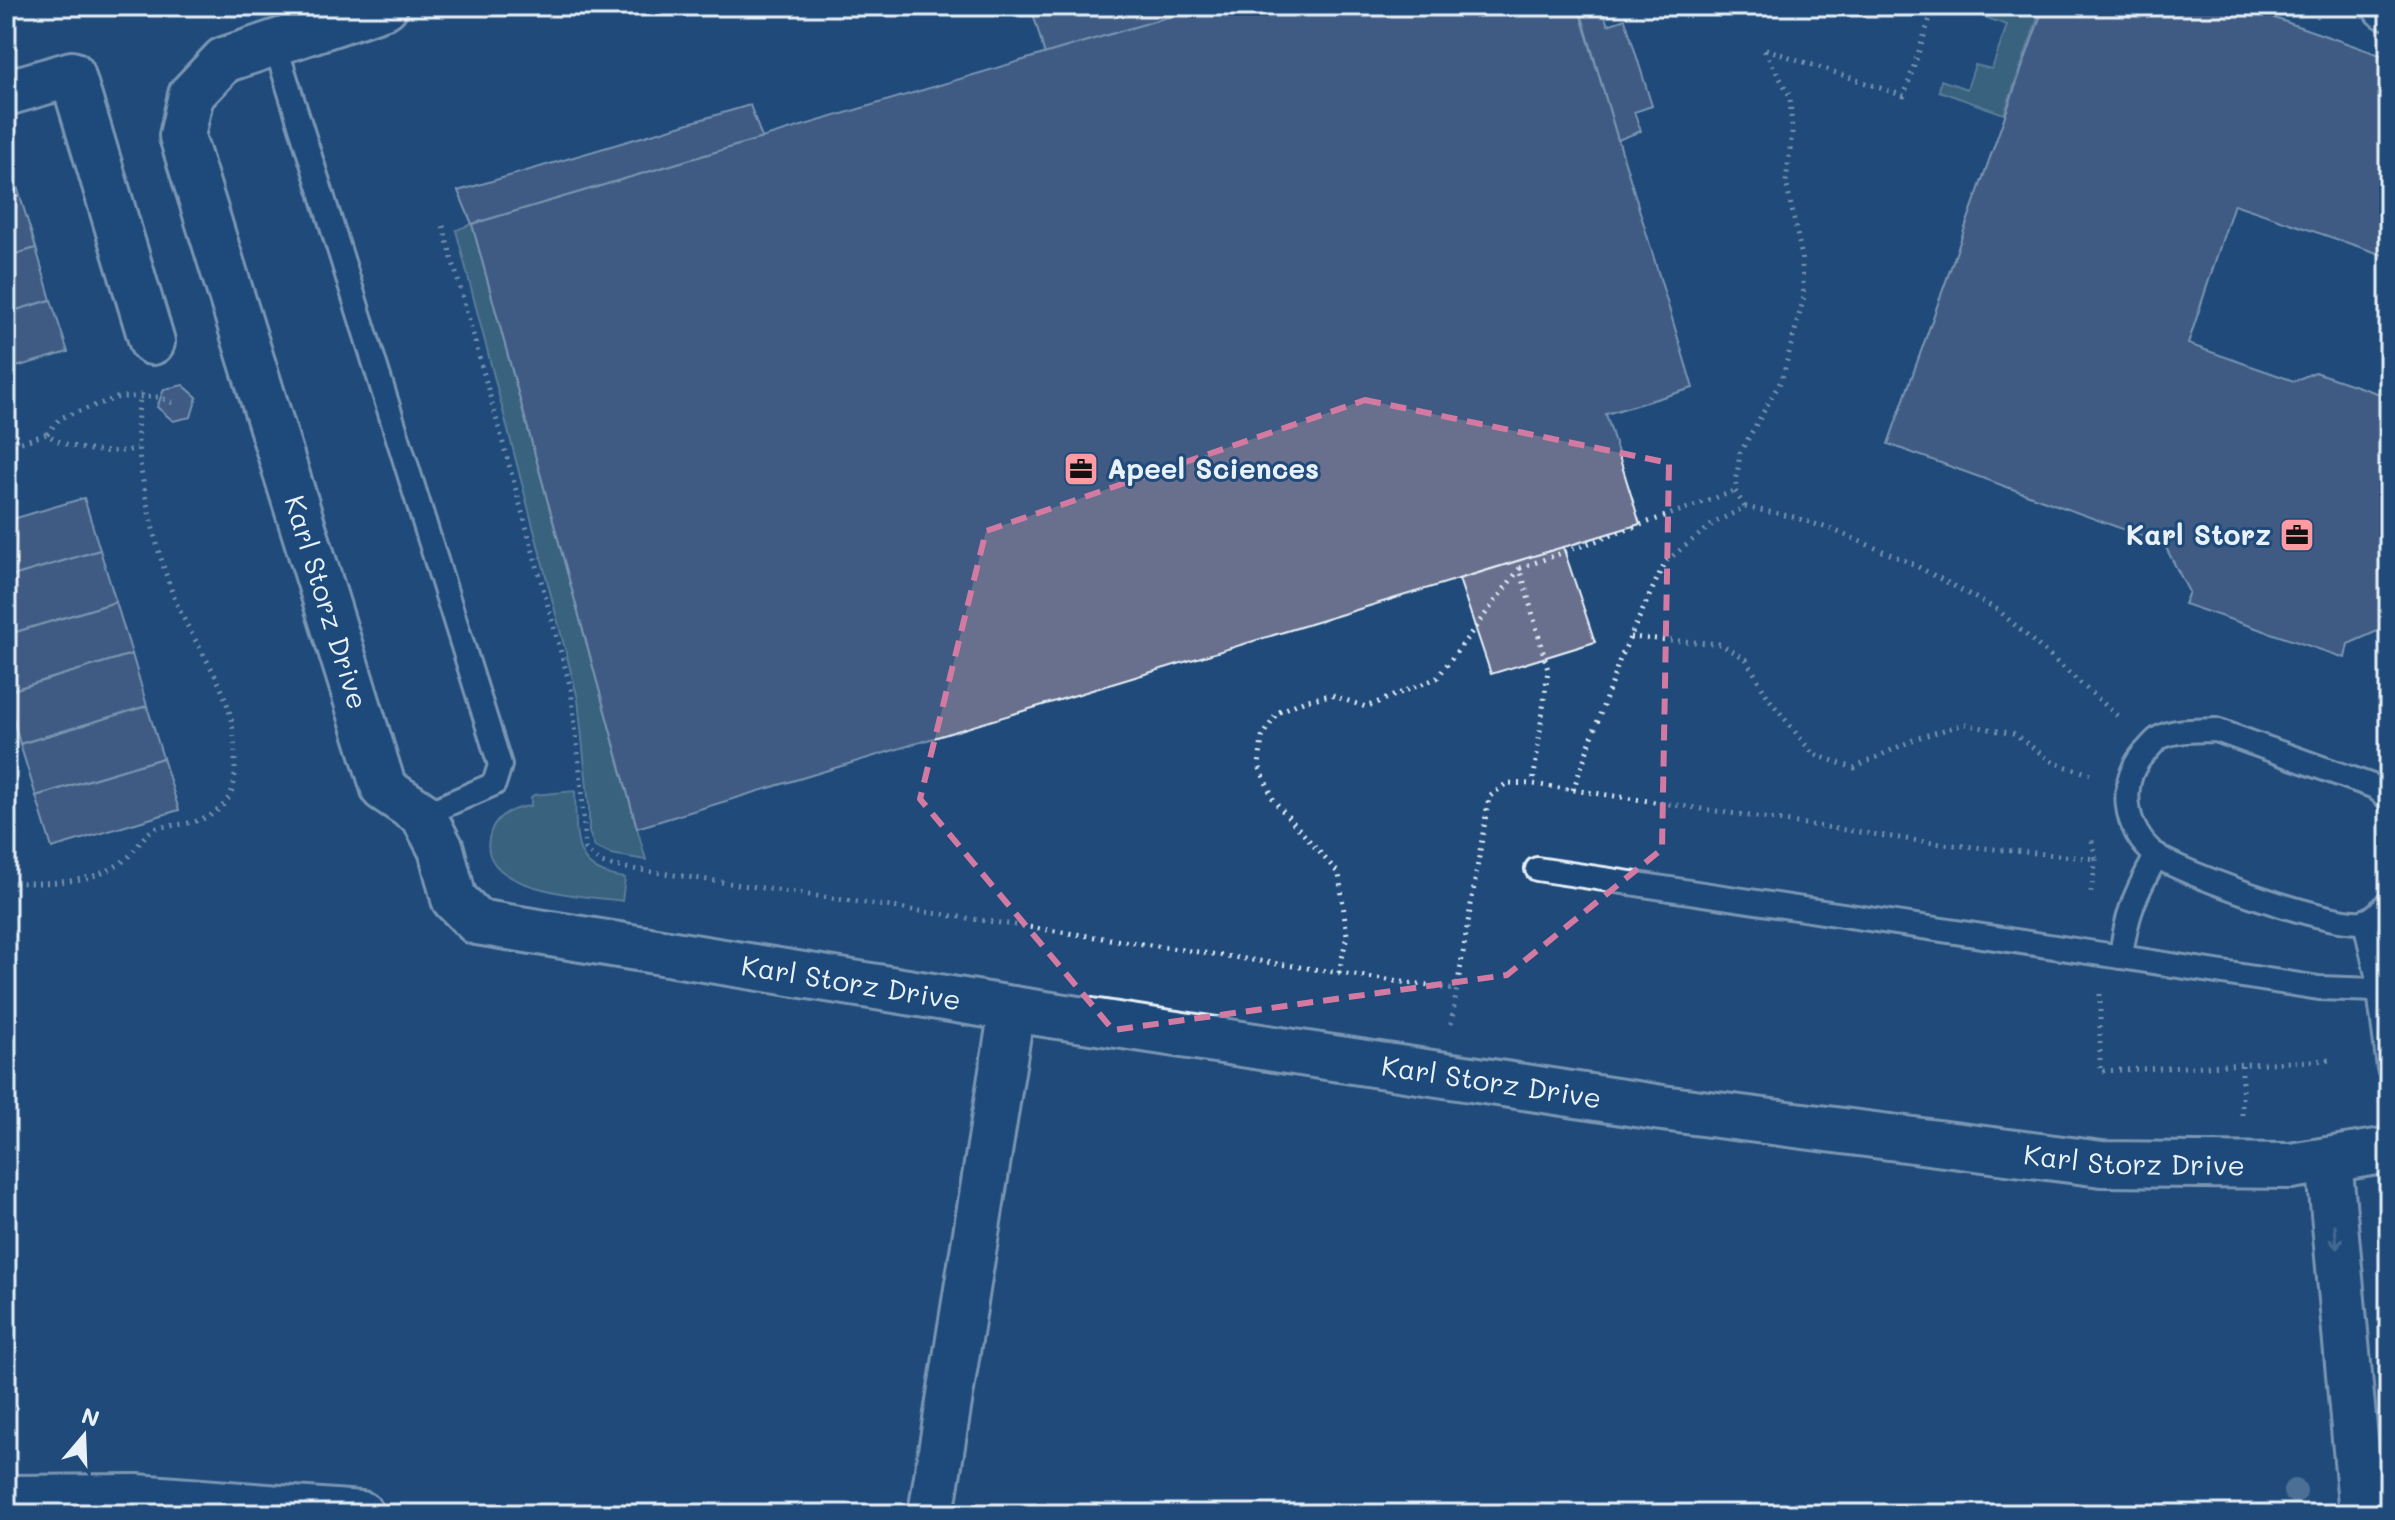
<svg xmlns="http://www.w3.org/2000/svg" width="2395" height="1520" font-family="Mali,sans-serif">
	<rect width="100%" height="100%" fill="#1f4a7a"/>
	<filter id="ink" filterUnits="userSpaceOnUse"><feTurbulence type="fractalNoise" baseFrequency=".0125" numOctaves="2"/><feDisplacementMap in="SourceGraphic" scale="16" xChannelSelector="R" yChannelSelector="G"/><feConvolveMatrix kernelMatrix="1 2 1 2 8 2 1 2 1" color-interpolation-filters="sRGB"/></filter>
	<g filter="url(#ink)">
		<g fill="#587e84" stroke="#a0b8be" stroke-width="2">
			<path d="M1973,6L2012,9L2013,6H2042L2004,114L1939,91L1941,80L1967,89L1975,65L1992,69L2007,25L1973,13Z"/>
			<path d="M472,224L637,828L646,860L611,854L595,847L589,832V806L578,699L456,230Z"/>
			<path d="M575,791C577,836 569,871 625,878L622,901C587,896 469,892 491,831C498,813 514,808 531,806V797L534,795Z"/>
		</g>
		<g fill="#69708e" stroke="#e8f1f8" stroke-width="2">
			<path d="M1031,6H1205L1045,55Z"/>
			<path d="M1205,6H1578L1693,388L1606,414L1640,524L637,828L472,224Z"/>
			<path d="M1601,6L1608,25L1625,19L1652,106L1634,112L1641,131L1618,140L1581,13Z"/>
			<path d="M2044,6H2240L2389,58V257L2234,204L2188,344L2294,381L2315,372L2389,397V626L2348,644L2345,658L2184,604L2189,592L2164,544L1888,444Z"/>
			<path d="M750,105L762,138L472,224L458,191Z"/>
			<path d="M6,151L20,196L6,200Z"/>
			<path d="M20,196L36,248L6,257V200Z"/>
			<path d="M36,248L51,300L6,313V257Z"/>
			<path d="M51,300L68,352L6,370V313Z"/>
			<path d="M183,385L197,397L191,417L173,421L157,407L164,389Z"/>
			<path d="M84,498L100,550L6,578V521Z"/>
			<path d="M1563,547L1595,642L1491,674L1459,579Z"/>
			<path d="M100,550L116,602L6,635V578Z"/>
			<path d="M116,602L132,654L6,692V635Z"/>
			<path d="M132,654L147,706L20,744L6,692Z"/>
			<path d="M147,706L163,758L36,796L20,744Z"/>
			<path d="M163,758L179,810L52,848L36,796Z"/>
		</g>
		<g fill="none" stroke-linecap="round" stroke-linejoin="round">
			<g stroke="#e8f1f8" stroke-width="28">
				<g id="lane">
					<path d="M274,41L500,765L494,784L423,815"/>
					<path d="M2389,799L2375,787L2216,730C2199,731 2177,729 2161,737C2156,739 2151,746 2148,749C2116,779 2123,831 2157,856C2183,874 2339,930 2366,921C2376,917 2383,909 2389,901"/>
					<path d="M2157,855C2136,892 2126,914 2121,957L2319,988L2377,990"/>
					<path d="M1537,869L2121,957"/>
					<path d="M2365,921L2377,975"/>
					<path d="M2389,973L2377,975L2389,1068"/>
				</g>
			</g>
			<g stroke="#e8f1f8" stroke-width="50">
				<g id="street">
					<path id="s1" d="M385,6L224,60L191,95L182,136L384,789L423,815L441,849L454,899L477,922L1012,1009L1662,1108L2102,1164L2291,1166L2389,1150"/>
					<path d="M2385,6L2389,7"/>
					<path d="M6,93L72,74L152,342"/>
					<path d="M2329,1160L2362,1514"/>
					<path d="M931,1514L1012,1009"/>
				</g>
			</g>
			<g stroke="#e8f1f8" stroke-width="50">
				<path id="secondary" d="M6,1498L136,1497L361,1514"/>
			</g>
			<g stroke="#e8f1f8" stroke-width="5" stroke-dasharray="2 6" stroke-linecap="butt">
				<path d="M443,226L571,689L582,790L585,849L601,863L613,866L1456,990"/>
				<path d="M47,434L60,418L119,397H159L176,404"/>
				<path d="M6,447L47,434C67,450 113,456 137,448"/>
				<path d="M1745,507L1794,517L1833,530L1911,563L1998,610L2121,719"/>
				<path d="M1520,568L1735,491"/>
				<path d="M1630,637L1720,644L1746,659L1769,699L1813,754L1854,768L1917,738L1964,724L2014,734L2054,763L2090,774"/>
				<path d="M1573,790L1620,659L1665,562L1714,523L1745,507L1735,491L1740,453L1782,379L1804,297L1801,252L1786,182L1792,132L1790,96L1763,48L1904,96L1934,6"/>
				<path d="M6,883C46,883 96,886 128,857C137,849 142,837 152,830C156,827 163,827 169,826C192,823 213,820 227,800C236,788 235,774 235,759C235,690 206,666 179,609C159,565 124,435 143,391"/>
				<path d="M2091,892L2096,859"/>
				<path d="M1339,973L1347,935L1339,874L1274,801L1259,766L1262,738L1277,713L1303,701L1331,695L1366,707L1437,678L1520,568L1548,670L1533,784"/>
				<path d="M2100,994V1071L2332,1060"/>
				<path d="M1451,1024L1489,797L1507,783L1533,784L1933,843L2096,859L2091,837"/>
				<path d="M2242,1115V1064"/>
			</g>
			<use href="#lane" stroke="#1f4a7a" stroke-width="22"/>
			<use href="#street" stroke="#1f4a7a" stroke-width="44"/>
			<use href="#secondary" stroke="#1f4a7a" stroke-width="44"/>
		</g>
		<circle fill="#819cb6" cx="2295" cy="1491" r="12"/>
		<defs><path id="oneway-shaft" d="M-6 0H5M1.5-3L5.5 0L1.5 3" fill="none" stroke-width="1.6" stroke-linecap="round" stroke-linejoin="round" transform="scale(2)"/></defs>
		<use stroke="#6f8dac" href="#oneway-shaft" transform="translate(2336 1237) rotate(85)"/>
	</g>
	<path d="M0 0H2395V1520H0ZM1365,400L1669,463L1662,849L1507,975L1113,1030L920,799L986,531Z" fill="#1f4a7a" fill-opacity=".55" fill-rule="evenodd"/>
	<path fill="none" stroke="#d37aa2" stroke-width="6" stroke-dasharray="16 10" stroke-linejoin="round" d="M1365,400L1669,463L1662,849L1507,975L1113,1030L920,799L986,531Z"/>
	<defs>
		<g id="office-square" transform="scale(1.8)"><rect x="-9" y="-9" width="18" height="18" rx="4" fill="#ff9aa2" stroke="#1f4a7a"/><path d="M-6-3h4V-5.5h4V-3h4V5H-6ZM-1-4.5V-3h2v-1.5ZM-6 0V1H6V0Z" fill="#111"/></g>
	</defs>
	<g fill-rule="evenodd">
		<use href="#office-square" x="1081" y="469"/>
		<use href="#office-square" x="2297" y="535"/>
	</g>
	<g text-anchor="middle" stroke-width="6" stroke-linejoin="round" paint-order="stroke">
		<g font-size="28" font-weight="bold" fill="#e8f1f8" stroke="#1f4a7a" text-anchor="start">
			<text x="1107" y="479">Apeel Sciences</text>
			<text x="2271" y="545" text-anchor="end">Karl Storz</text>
		</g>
		<g font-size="28" fill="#e8f1f8" stroke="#1f4a7a">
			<text dy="10" stroke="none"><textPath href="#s1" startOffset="748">Karl Storz Drive</textPath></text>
			<text dy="10" stroke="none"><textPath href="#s1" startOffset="1492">Karl Storz Drive</textPath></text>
			<text dy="10" stroke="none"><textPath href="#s1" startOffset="2140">Karl Storz Drive</textPath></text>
			<text dy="10" stroke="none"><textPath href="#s1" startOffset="2788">Karl Storz Drive</textPath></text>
		</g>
	</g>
	<rect width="2395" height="1520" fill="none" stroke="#1f4a7a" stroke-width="32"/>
	<rect x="16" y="16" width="2363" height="1488" fill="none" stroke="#e8f1f8" stroke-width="3" filter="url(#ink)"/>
	<g transform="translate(84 1436) rotate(19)" stroke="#1f4a7a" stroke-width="6" paint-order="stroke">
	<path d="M0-6L14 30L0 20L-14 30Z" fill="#e8f1f8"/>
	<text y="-12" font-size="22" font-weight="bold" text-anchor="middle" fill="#e8f1f8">N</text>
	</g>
</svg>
